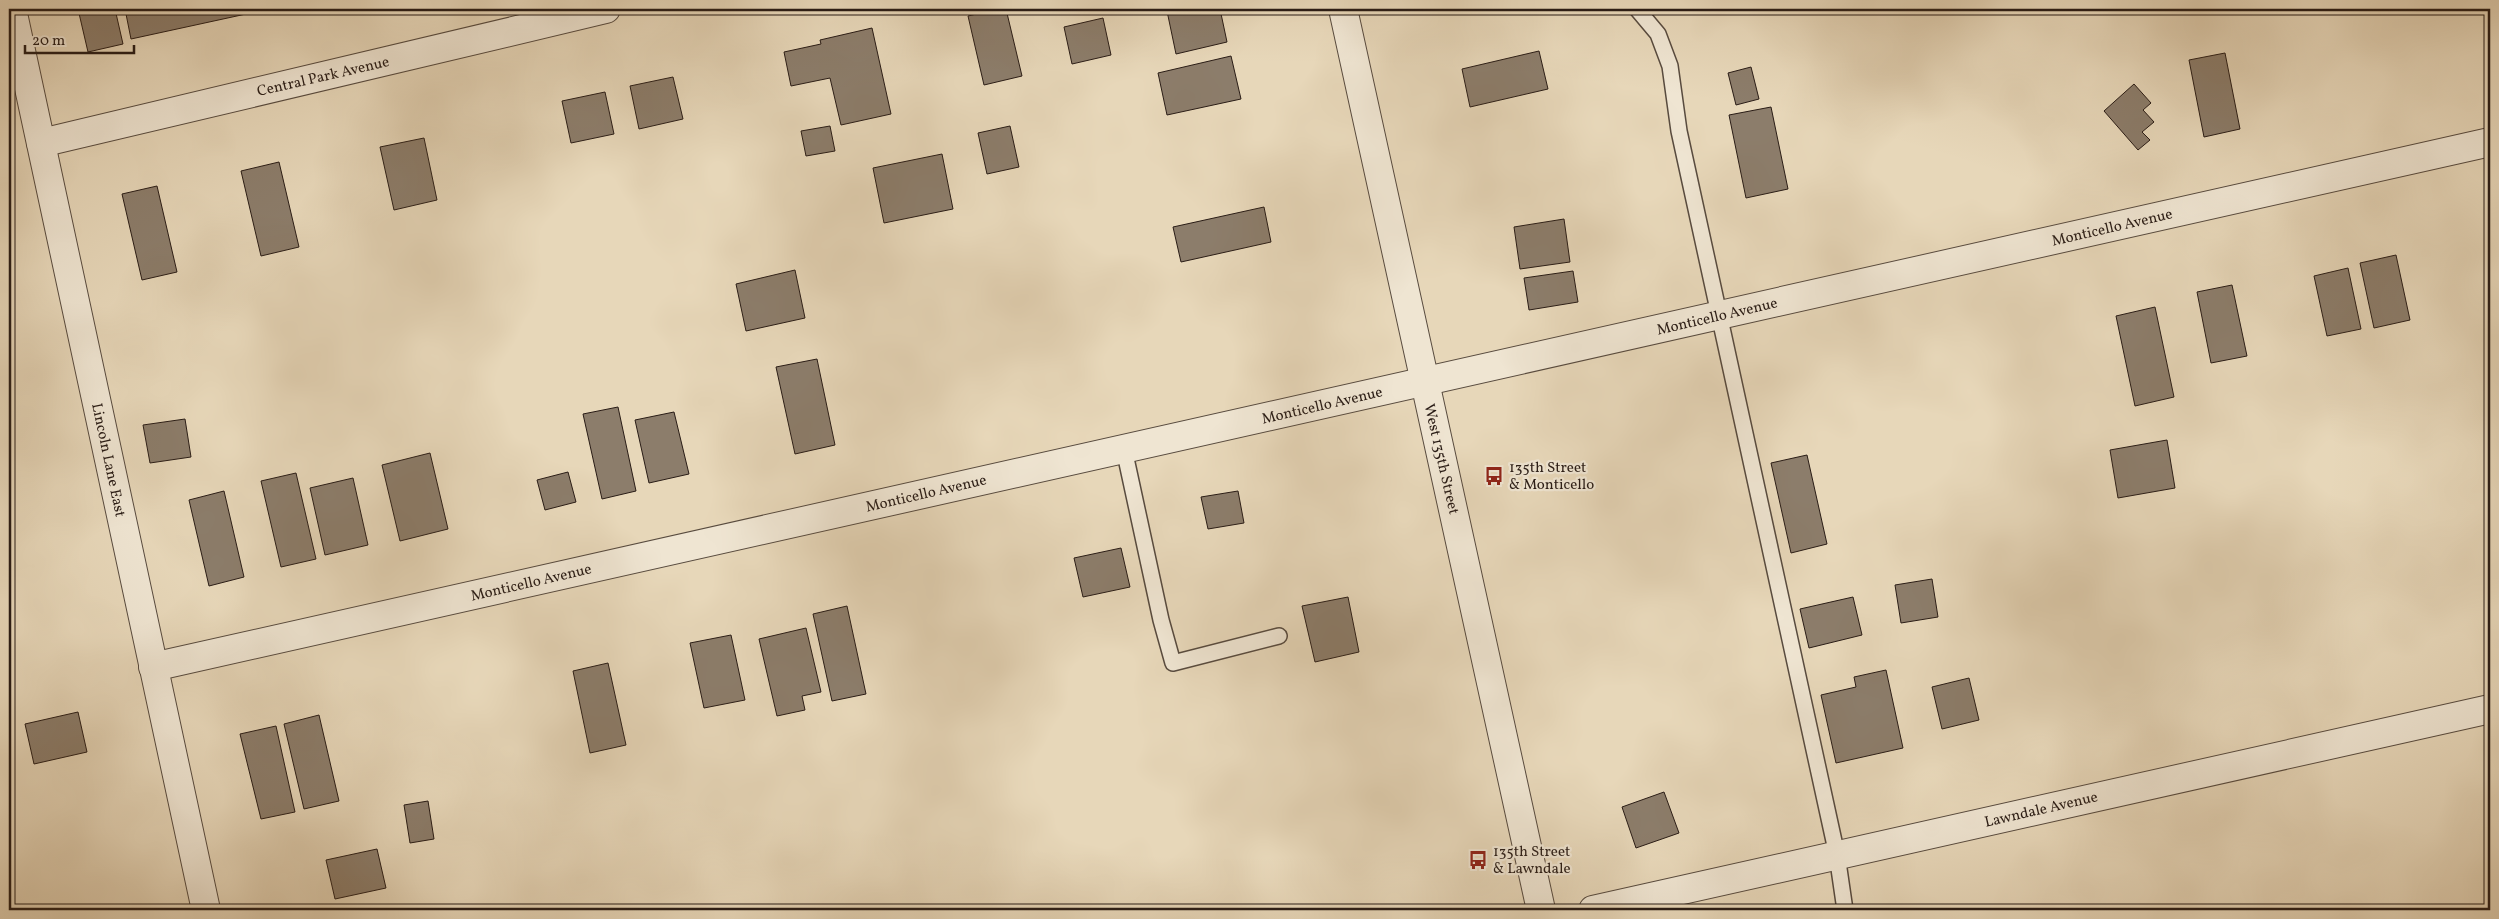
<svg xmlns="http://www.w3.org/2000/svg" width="2499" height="919" font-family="Vollkorn,serif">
	<rect width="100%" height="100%" fill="#e7d7b9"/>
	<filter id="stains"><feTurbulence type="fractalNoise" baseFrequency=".004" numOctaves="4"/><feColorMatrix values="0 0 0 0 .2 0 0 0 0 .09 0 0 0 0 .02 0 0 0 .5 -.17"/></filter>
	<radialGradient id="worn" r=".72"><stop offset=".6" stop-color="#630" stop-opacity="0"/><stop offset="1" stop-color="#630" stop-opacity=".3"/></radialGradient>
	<g fill="#8c7d6b" stroke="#291c16">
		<path d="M78,9H115L123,44L88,52Z"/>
		<path d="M125,9H245L246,14L131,39Z"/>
		<path d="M998,9H1006L1022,76L984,85L968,16Z"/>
		<path d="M1180,9H1220L1227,42L1176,54L1167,11Z"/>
		<path d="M1103,18L1111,55L1072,64L1064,27Z"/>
		<path d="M872,28L891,114L841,125L830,78L791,86L784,52L821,44L820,40Z"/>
		<path d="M1539,51L1548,89L1470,107L1462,69Z"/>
		<path d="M2225,53L2240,129L2204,137L2189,60Z"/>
		<path d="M1231,56L1241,99L1167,115L1158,73Z"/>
		<path d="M1751,67L1759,99L1736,105L1728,73Z"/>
		<path d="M673,77L683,119L639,129L630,86Z"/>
		<path d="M2134,84L2151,103L2143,110L2154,122L2142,132L2150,140L2138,150L2104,111Z"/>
		<path d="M605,92L614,134L571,143L562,101Z"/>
		<path d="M1771,107L1788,189L1746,198L1729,115Z"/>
		<path d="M830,126L835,151L806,156L801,131Z"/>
		<path d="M1010,126L1019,167L987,174L978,133Z"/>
		<path d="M424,138L437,200L394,210L380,147Z"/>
		<path d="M942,154L953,209L884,223L873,168Z"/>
		<path d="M279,162L299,247L261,256L241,171Z"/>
		<path d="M157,186L177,272L142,280L122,194Z"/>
		<path d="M1264,207L1271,242L1181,262L1173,227Z"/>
		<path d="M1564,219L1570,262L1520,269L1514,227Z"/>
		<path d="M2396,255L2410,320L2374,328L2360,263Z"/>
		<path d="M2348,268L2361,329L2327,336L2314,276Z"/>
		<path d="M795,270L805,318L746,331L736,284Z"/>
		<path d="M1573,271L1578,302L1529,310L1524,278Z"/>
		<path d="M2232,285L2247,356L2211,363L2197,292Z"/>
		<path d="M2155,307L2174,397L2135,406L2116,316Z"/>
		<path d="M817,359L835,445L795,454L776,367Z"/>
		<path d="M618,407L636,491L602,499L583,414Z"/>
		<path d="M674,412L689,474L649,483L635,420Z"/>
		<path d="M185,419L191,457L150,463L143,425Z"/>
		<path d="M2167,440L2175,488L2118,498L2110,450Z"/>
		<path d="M430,453L448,529L400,541L382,465Z"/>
		<path d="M1807,455L1827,544L1791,553L1771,463Z"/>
		<path d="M568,472L576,502L545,510L537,480Z"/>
		<path d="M296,473L316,559L281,567L261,481Z"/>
		<path d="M353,478L368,545L325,555L310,488Z"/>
		<path d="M224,491L244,577L209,586L189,500Z"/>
		<path d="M1238,491L1244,523L1208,529L1201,497Z"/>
		<path d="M1121,548L1130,587L1083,597L1074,558Z"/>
		<path d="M1932,579L1938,617L1901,623L1895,585Z"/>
		<path d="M1348,597L1359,652L1315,662L1302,606Z"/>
		<path d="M1853,597L1862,635L1809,648L1800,609Z"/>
		<path d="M847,606L866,694L832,701L813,614Z"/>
		<path d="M806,628L821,692L802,696L805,710L777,716L759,639Z"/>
		<path d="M731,635L745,700L704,708L690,643Z"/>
		<path d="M608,663L626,745L590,753L573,671Z"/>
		<path d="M1886,670L1903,748L1836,763L1821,695L1856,687L1854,677Z"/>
		<path d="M1969,678L1979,720L1942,729L1932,687Z"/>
		<path d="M78,712L87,752L34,764L25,724Z"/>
		<path d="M319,715L339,801L304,809L284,724Z"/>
		<path d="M276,726L295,812L261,819L240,734Z"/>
		<path d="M1664,792L1679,833L1636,848L1622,807Z"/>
		<path d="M428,801L434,839L410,843L404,805Z"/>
		<path d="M377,849L386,888L335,899L326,860Z"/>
	</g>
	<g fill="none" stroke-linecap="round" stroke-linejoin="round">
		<g stroke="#584b3f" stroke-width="18">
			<g id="service">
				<path d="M1637,9L1658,34L1670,66L1679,131L1837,855L1845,910"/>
				<path d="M1124,449L1161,620L1173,663L1279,636"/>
			</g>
		</g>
		<g stroke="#584b3f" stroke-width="30">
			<g id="minor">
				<path d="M12,9L206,910"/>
				<path d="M41,143L606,9"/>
				<path d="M153,667L2490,142"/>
				<path d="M1593,910L2490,709"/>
			</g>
		</g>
		<g stroke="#584b3f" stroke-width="30">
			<path id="tertiary" d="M1343,9L1541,910"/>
		</g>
		<use href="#service" stroke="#efe5d2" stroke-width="15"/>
		<use href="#minor" stroke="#efe5d2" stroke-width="28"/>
		<use href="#tertiary" stroke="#efe5d2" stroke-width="28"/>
	</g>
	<defs>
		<g id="bus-bare" transform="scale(1.5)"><path d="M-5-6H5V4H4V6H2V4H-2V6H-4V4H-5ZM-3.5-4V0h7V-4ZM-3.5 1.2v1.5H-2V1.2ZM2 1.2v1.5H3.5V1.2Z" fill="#8f2418" stroke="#efe5d2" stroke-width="2.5" paint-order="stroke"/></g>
	</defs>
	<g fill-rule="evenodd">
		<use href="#bus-bare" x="1494" y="476"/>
		<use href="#bus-bare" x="1478" y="860"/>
	</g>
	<g text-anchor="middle" stroke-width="4.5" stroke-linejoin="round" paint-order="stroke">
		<g font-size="15" fill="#291c16" stroke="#efe5d2">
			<text transform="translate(323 76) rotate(-13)" y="5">Central Park Avenue</text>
			<text transform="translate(2112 227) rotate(-13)" y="5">Monticello Avenue</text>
			<text transform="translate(1717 316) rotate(-13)" y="5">Monticello Avenue</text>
			<text transform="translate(1322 405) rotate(-13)" y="5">Monticello Avenue</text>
			<text transform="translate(1442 459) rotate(77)" y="5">West 135th Street</text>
			<text transform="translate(109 460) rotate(78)" y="5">Lincoln Lane East</text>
			<text transform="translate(926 493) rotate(-13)" y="5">Monticello Avenue</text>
			<text transform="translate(531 582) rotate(-13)" y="5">Monticello Avenue</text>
			<text transform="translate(2041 809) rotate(-13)" y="5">Lawndale Avenue</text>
		</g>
		<g font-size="15" fill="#291c16" stroke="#efe5d2" text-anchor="start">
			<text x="1509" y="472">135th Street<tspan x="1509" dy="17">&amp; Monticello</tspan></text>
			<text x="1493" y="856">135th Street<tspan x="1493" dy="17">&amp; Lawndale</tspan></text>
		</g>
	</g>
	<rect width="2499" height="919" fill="none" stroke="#e7d7b9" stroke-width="30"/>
	<rect x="10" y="10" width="2479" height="899" fill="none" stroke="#291c16" stroke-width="2.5"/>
	<rect x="15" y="15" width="2469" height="889" fill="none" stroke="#291c16"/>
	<path d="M25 45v8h109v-8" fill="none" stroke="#291c16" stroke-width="2.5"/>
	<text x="32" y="45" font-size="15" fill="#291c16" stroke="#efe5d2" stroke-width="4" paint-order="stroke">20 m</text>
	<rect width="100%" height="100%" filter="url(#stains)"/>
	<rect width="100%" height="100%" fill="url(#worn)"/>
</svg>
